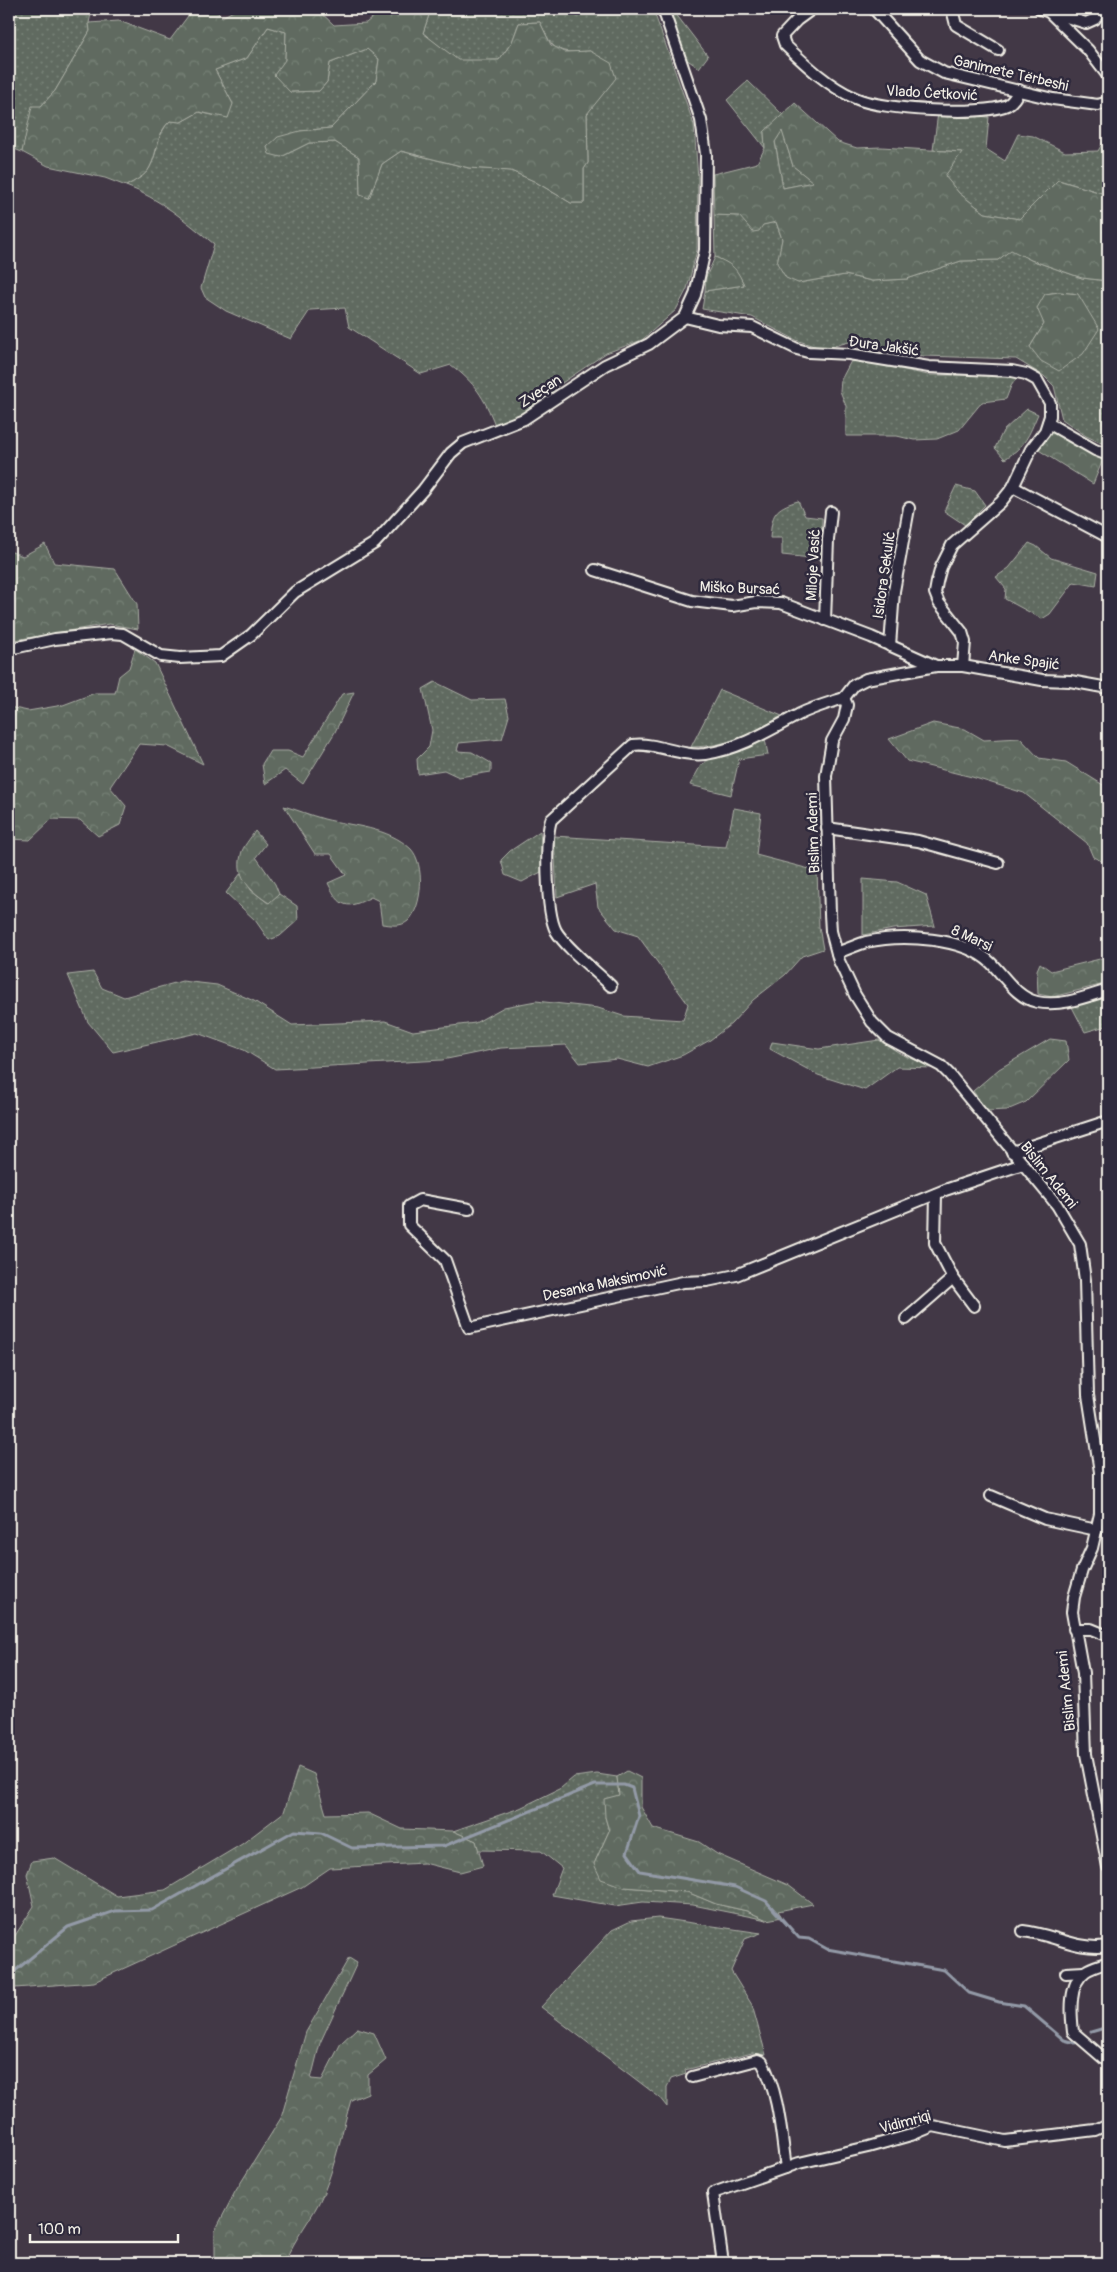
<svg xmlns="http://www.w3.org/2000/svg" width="1117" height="2272" font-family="Pangolin,sans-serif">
	<defs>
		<pattern id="grass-dots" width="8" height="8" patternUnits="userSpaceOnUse" patternTransform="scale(1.25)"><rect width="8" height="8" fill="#606b60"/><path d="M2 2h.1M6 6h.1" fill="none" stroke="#778177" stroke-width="1.8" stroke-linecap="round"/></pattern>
		<pattern id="forest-crowns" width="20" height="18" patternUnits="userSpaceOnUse" patternTransform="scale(1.25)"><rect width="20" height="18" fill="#606b60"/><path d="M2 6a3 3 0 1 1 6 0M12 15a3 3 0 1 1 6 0" fill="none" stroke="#778177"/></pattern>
	</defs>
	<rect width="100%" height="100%" fill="#423846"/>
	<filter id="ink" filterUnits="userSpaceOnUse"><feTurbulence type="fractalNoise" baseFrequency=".02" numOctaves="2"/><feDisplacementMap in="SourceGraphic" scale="10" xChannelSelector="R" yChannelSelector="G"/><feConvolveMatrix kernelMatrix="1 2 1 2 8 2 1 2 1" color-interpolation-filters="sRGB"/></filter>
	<g filter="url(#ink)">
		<g fill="url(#grass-dots)" stroke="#aaaea4" fill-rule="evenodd">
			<path d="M9,9H92L89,23L90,31L55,91L41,106L26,136L22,152L9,147Z"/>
			<path d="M431,9H653L694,125L698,178L697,250L687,289L676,310L642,340L606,353L559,385L530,411L495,425C484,397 475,383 451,365L421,374L349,327L345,308L310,310L291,339L226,311L205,297L201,288L214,244C186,221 159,198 126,186C134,181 146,176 150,167C158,152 157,133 170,121L181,122L199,112L216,116L233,104L215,70L247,58L268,27L286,32L285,61L290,92L319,91L327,82L330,63L367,49L379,59L376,81L331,128L300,131L281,157L309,143L335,142L359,157L360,195L369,198L382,164L401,151L469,168L511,171L534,181L571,203H584V169L588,163L587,114L599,97L590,51C556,53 554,53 540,22L519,23L512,42L499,60L458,61L423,33Z"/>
			<path d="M667,9H672L708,56L699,68L686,59Z"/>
			<path d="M748,81L783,115L764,132L765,148L727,100Z"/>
			<path d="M938,113L989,117L986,149L1005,161L1018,134L1033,136L1065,152L1098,151L1106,137L1108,138V195L1059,180L1019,219L985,213L959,193L944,176L961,152L933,150Z"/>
			<path d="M782,130L793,166L814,182L783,188L775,141Z"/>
			<path d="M714,215L739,216L762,225L776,222L782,239L778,263L798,283L845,275L872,281L907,279L961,261L998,260L1011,249L1031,260L1082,278L1108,281V446L1086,436L1062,419L1054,386L1044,376L1016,359L924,356L849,342L823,349L796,340L752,317L702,309L705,291L744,285C737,269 731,264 715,257ZM1059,292L1078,294L1030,347L1044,324L1045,294Z"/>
			<path d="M851,361L867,362L928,375H1019L1011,386L1006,399L982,402L959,430L937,439L914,440L897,436H846V406L840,391L841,380Z"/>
			<path d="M1027,409L1038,414C1028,437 1026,445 1005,459L995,448L1003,431Z"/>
			<path d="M956,486L975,491L985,505L965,525L944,511Z"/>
			<path d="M798,501L805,516L822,518L821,559L782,555V538H770C772,514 774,508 798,501Z"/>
			<path d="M1029,543L1036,546L1051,558L1098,572L1096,586L1074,582L1050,614L1042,619L1005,599L1006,589L996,577L1009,568Z"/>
			<path d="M435,682L472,700L505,699L509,716L502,739L459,743L457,751L472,752L491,763V772L459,777L444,770L418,774L417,759L429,747L432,730L423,689Z"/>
			<path d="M720,690L782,716C748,735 730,746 691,747Z"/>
			<path d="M765,739L768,755L739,759L731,795L690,785L701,765L710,759Z"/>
			<path d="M734,808L761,813L756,855L817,871L819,927L823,949L802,956L785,975L753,1000L731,1024L710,1040L683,1055L648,1067L617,1059L580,1063L566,1045L501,1048L442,1060L275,1069L244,1050L197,1033L113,1052L88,1022L68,975L93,972L102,988L124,997L182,981L217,985L254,1001L292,1025L385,1021L413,1031L475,1023L504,1007L536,1001L598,1008L623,1016L683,1020L688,1004L638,936L616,929L598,907L595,884L557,897L554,836L726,847Z"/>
			<path d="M540,831L543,871L522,882L505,875L501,860L510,851Z"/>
			<path d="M241,873L251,890L268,903L279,894L297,906L298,920L280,936L269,940L255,920L226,893Z"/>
			<path d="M863,879L897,882L926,895L935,926L893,929L863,935Z"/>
			<path d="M1108,996V1022L1106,1026L1085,1032L1072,1007Z"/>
			<path d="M879,1040L901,1054L934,1068L897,1067L865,1090L818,1075L770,1049L772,1042L819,1049Z"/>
			<path d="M597,1774L617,1777L619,1795L605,1817L609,1831L594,1864L624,1887L687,1892L716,1904L747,1911L767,1920L693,1905L643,1902L615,1906L552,1895L562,1868L541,1851L478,1850L476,1841L453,1831L520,1808L561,1788L574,1777Z"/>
			<path d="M658,1918L761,1933L745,1939L731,1971L752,2005L766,2055L752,2053L685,2070L686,2074L671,2079L667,2087V2107L659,2097L541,2007L612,1930L631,1921Z"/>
		</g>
		<g fill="url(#forest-crowns)" stroke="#aaaea4" fill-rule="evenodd">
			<path d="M207,9H214L222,17L237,9H317L334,25L366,23L383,9H431L423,33L458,60H499L512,42L519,23L540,22L551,45L565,52L590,51L611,63L616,78L587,114L588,163L584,169V203H571L534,181L511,171L469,168L401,151L382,164L369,198L360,195L359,157L335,142L309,143L281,157L269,154L267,147L278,137L300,131L331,128L376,81L379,59L367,49L330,63L327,82L319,91L290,92L274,75L285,60L286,32L268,27L247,58L215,70L233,104L228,118L199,112L181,122L170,121C156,133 158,152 150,167C146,176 134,181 126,186L105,178L48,166L22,152L32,106H41L55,91L90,31L89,23L119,21L170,40L191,12Z"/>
			<path d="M795,103L838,142L857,148L881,147L962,152L945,176L959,193L985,213L1019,219L1058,180L1108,195V281L1082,278L1031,260L1011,250L998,260L961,261L907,279L872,281L845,275L798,283L786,278L777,263L782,239L776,222L763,225L759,231L753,232L739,216L714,215L713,174L757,163L765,148L764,132ZM782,131L793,166L813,182L783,188L775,142Z"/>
			<path d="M715,257C733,265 736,267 744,285L705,291L706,277Z"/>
			<path d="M1059,292L1078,294L1099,329L1083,354L1059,371L1041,361L1030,347L1044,324L1037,308L1045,294Z"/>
			<path d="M1050,431L1104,457L1093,484L1037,449Z"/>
			<path d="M45,544L54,563L115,569L137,604L138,629L109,624L9,641V551L23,556Z"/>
			<path d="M135,649L155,663L203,764L167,746L139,744L110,787L126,806L120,825L98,836L80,820L52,819L30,840L9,839V707L28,711L63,705L95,693H115L119,676L129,668Z"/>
			<path d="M354,692L335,732L303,784L285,770L265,784L262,764L270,751H288L303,757L342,694Z"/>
			<path d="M933,723L965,729L984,740L1020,738L1039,758L1066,762L1108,788V864L1093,857L1087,843L1024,793L972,777L907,761L889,739Z"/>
			<path d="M284,806C297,810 310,815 324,819C352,826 388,827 411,849C425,864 423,907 408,921C401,927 391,925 382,924L379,901L371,897C347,910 340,908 328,883L346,875L331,854H315Z"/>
			<path d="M255,831L266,844L256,857L275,884L279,894L269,903C252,892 235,878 241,855C242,847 251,838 255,831Z"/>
			<path d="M1108,957V983L1052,997L1038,994L1037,970L1040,963L1051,971Z"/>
			<path d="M1050,1039L1066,1041L1069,1060L1026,1102L1007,1110L987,1111L973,1091L999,1069Z"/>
			<path d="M298,1767L314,1774L326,1814L368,1813L402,1829L453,1831L476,1841L483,1866L460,1872L424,1863L330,1868L302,1887L94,1982L15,1988L9,1994V1945L34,1906L27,1874L32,1861L54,1858L117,1896L165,1890L242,1844L284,1812Z"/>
			<path d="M627,1771L641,1778V1807L653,1828L699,1842L717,1854L788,1885L813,1904L778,1911L782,1917L767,1920L747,1911L716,1904L687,1892L624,1887L601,1879L594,1864L609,1831L605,1817L604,1799L619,1795L617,1777Z"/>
			<path d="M349,1958L357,1963L320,2043L311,2079L322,2080L341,2043L357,2028L374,2033L386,2060L368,2075V2093L351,2100C342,2130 336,2163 324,2192C313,2218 294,2238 285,2263H215V2231L235,2192L281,2118L306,2032Z"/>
		</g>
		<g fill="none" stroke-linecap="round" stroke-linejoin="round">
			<g stroke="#939aa7" stroke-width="3">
				<path d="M9,1976L68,1927L115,1911L152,1910L294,1831L321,1833L352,1848L444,1846L595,1785H624L632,1788L639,1816L627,1853L640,1871L735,1887L766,1901L799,1938L809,1939L827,1949L944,1970L969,1993L999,2002L1024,2006L1064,2040L1075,2043"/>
				<path d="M1091,2032L1108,2027"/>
			</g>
			<g stroke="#f4f1e8" stroke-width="14">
				<g id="street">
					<path d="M812,9L797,20L782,36L785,45C806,65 828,86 855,98C881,110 982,116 1007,105C1013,102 1016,96 1019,90"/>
					<path d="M874,9L920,60L944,73L1053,99L1098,105L1108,102"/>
					<path d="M952,9L956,25L998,50"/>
					<path d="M1040,9L1086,23L1095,19L1101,9"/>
					<path d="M1050,13L1088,50L1108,76"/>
					<path d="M685,317L718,325L752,327L797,349L808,352L849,354L929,367L1012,371L1026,374L1037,380L1050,403V416L1045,431L1031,449L1013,487L1001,502L952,545L941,567L937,582L935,593L939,603L962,632L965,642L963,666"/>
					<path d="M1048,423L1095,450L1108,455"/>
					<path d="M1013,487L1108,537"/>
					<path d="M595,570L692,601L732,606L756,602L781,603L871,637L936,666"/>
					<path d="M825,620L828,540L831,512"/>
					<path d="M890,646L894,591L909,508"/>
					<path d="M9,649L55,639L112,633L123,634L161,656L180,658L221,656L251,635L295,592L375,543L423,490L451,453L463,443L524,419L605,365L649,344L685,317L695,295L705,250L706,154L701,120L663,9"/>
					<path d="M844,698L847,705L844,719L832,741L826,776L830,914L831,931L839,961L855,995L872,1022L888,1038L941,1066L949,1074L1057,1205L1080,1244L1085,1280L1088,1395L1100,1472V1514L1092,1548L1082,1570L1074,1597L1072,1612L1083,1673L1086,1754L1108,1867"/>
					<path d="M844,698L854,685L866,679L936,666H963L1042,680L1070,681L1108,688"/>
					<path d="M827,828L918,841L998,863"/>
					<path d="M837,953C847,949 857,945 866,942C902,934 964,937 991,963C1005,977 1017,998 1037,1002C1061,1007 1085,997 1108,990"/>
					<path d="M611,986C595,970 567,949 556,931C546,912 545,840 551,820L633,745C657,742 680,757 705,754C740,749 770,730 800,714C814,707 829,703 844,698"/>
					<path d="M1012,1152L1108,1121"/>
					<path d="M936,1194L935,1243L953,1278L974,1306"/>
					<path d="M469,1209L420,1200L409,1206V1225L445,1260L469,1328L683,1282L707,1281L736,1275L945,1190L1023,1164"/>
					<path d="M906,1319L953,1278"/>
					<path d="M991,1496L1045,1519L1097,1530"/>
					<path d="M1074,1629H1091L1108,1636"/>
					<path d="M1023,1931C1053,1934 1078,1951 1108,1946"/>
					<path d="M1108,1962C1101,1965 1092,1967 1086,1971C1068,1983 1071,2014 1073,2032L1108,2062"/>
					<path d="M1066,1973L1084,1972"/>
					<path d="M692,2077L757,2060L762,2062C779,2093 781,2133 786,2168"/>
					<path d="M723,2263L713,2193L799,2163L868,2147L911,2135L933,2126L1005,2141L1095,2130L1108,2124"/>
				</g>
			</g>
			<use href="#street" stroke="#2f2a3d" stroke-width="10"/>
		</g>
	</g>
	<g text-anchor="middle" stroke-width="5" stroke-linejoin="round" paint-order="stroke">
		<g font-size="15" fill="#f4f1e8" stroke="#2f2a3d">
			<text transform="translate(1011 73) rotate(13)" y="5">Ganimete Tërbeshi</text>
			<text transform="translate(932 93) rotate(3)" y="5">Vlado Ćetković</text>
			<text transform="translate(884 346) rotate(8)" y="5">Ðura Jakšić</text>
			<text transform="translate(540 391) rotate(-33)" y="5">Zveçan</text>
			<text transform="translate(813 565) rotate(-87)" y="5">Miloje Vasić</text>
			<text transform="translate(884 575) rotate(-82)" y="5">Isidora Sekulić</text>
			<text transform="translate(740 588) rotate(2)" y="5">Miško Bursać</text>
			<text transform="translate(1024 660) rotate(8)" y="5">Anke Spajić</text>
			<text transform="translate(813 833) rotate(-92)" y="5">Bislim Ademi</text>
			<text transform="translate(972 938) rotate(25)" y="5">8 Marsi</text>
			<text transform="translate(1049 1175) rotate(51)" y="5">Bislim Ademi</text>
			<text transform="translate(605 1283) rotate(-12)" y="5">Desanka Maksimović</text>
			<text transform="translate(1066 1691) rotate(-96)" y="5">Bislim Ademi</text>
			<text transform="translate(905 2122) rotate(-15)" y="5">Vidimriqi</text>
		</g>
	</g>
	<rect width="1117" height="2272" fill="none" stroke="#2f2a3d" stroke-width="30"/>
	<rect x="15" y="15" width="1087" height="2242" fill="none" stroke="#f4f1e8" stroke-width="2" filter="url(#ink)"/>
	<path d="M30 2234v8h148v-8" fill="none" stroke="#f4f1e8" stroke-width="2.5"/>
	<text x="38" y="2234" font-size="15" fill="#f4f1e8" stroke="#2f2a3d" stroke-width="4" paint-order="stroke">100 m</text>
</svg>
